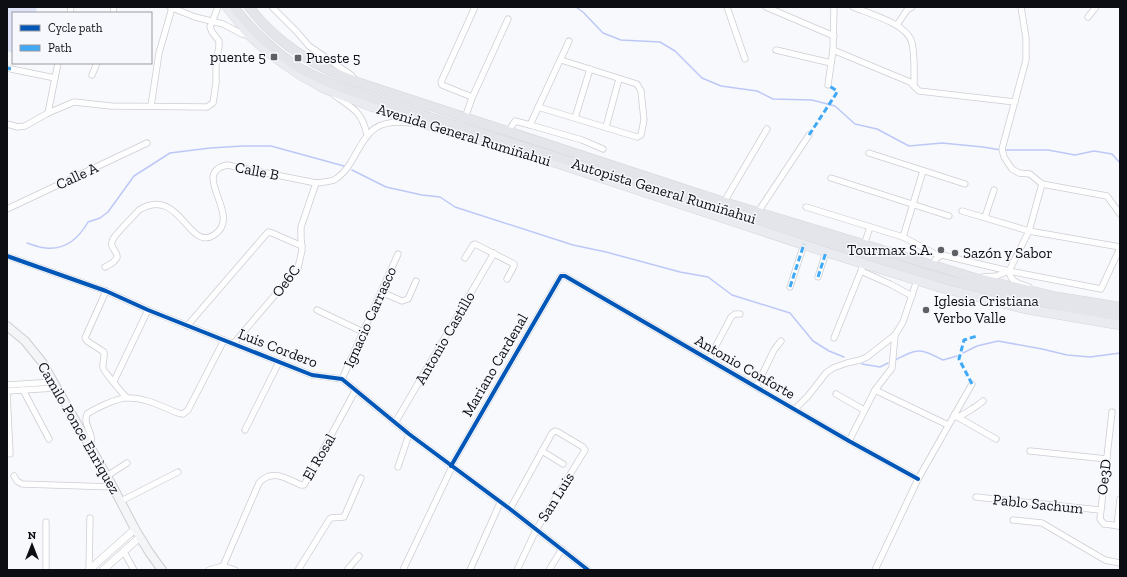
<svg xmlns="http://www.w3.org/2000/svg" width="1127" height="577" font-family="'Zilla Slab',serif">
	<rect width="100%" height="100%" fill="#f8f9fd"/>
	<path fill="#dfe4f9" d="M7,7H37L36,13H13V53L7,51Z"/>
	<g fill="none" stroke-linecap="round" stroke-linejoin="round">
		<g stroke="#bdc8f7" stroke-width="1.5">
			<path d="M576,7L583,12L603,33L621,40L660,42L675,51L702,78L721,86L757,91L773,99L812,100L835,106L855,124L877,129L909,146L942,143L983,147L1001,150"/>
			<path d="M1005,150H1048L1075,155L1094,151L1112,154L1120,163"/>
			<path d="M352,170L386,187L422,195L440,197L455,207L573,245L606,252L680,272L708,277L732,295L790,313L813,341L829,351L844,357"/>
			<path d="M27,243C33,245 40,248 46,248C66,250 79,238 88,222L100,218L108,212L134,176L170,153L210,148L243,146H271L344,166"/>
			<path d="M963,353L977,346L998,341L1042,349L1067,355L1090,357L1120,353"/>
			<path d="M895,360C919,348 919,348 943,360L957,356"/>
			<path d="M862,364L880,367L888,363"/>
		</g>
		<g stroke="#cdced2" stroke-width="7">
			<g id="minor">
				<path d="M170,7L195,17L223,24L242,34L250,36"/>
				<path d="M272,7L297,32L309,46L351,75L355,80"/>
				<path d="M727,7L745,59"/>
				<path d="M766,7L834,36"/>
				<path d="M853,7C870,14 908,24 912,43C915,56 914,73 914,86L919,91L1015,102"/>
				<path d="M1021,7L1026,38V60L1002,149L1004,157L1012,169L1019,173L1030,174L1042,184L1107,196L1120,214"/>
				<path d="M70,13L71,7"/>
				<path d="M113,13L114,7"/>
				<path d="M1088,17L1096,7"/>
				<path d="M897,25L907,10L912,7"/>
				<path d="M776,50L831,63"/>
				<path d="M833,50L910,82L914,86"/>
				<path d="M11,69L55,78"/>
				<path d="M92,75L97,63"/>
				<path d="M828,85L833,50L834,7"/>
				<path d="M334,95C352,108 362,111 367,135"/>
				<path d="M472,97L442,85L441,82L475,7"/>
				<path d="M151,106L159,53L172,8"/>
				<path d="M538,107L637,137L641,135L644,120L641,91L637,84L561,60"/>
				<path d="M48,113L58,63"/>
				<path d="M465,118L472,98L508,19"/>
				<path d="M575,118L590,69"/>
				<path d="M7,124L18,127L25,126L48,113L74,102L111,106L207,107L213,103L216,83V64L219,46V41L212,32L210,27L218,7"/>
				<path d="M530,125L582,140L603,149"/>
				<path d="M606,127L619,79"/>
				<path d="M508,132L515,121L530,125L569,41"/>
				<path d="M869,153L965,184"/>
				<path d="M831,178L949,216"/>
				<path d="M724,202L767,129"/>
				<path d="M806,207L903,237L939,256"/>
				<path d="M7,209L147,143"/>
				<path d="M962,211L1029,231L1120,247"/>
				<path d="M758,212L809,135"/>
				<path d="M985,217L994,190"/>
				<path d="M903,237L923,171"/>
				<path d="M864,245L870,227"/>
				<path d="M7,256L106,291L148,310L312,375L342,379L409,434L510,509L588,570"/>
				<path d="M465,258L473,245L475,244L514,264V266L507,279"/>
				<path d="M931,265L937,258L942,255L1009,271L1101,289L1120,248"/>
				<path d="M105,267C131,254 106,252 113,239C119,230 131,219 139,210C180,185 188,252 214,235C244,216 189,173 227,165L316,183C322,182 329,182 334,180C341,176 347,169 351,162C368,133 373,118 411,123"/>
				<path d="M861,271L890,284L912,296"/>
				<path d="M818,277L826,252"/>
				<path d="M983,277L996,276L1009,271"/>
				<path d="M790,287L804,244"/>
				<path d="M1029,287C1019,283 1011,283 1009,271L1029,231L1042,184"/>
				<path d="M106,291L85,338L87,341L104,352C105,358 102,363 103,368C103,370 122,393 126,397"/>
				<path d="M381,292L402,301L408,299L416,281"/>
				<path d="M317,310L363,332"/>
				<path d="M187,326L268,232L272,233L302,246"/>
				<path d="M834,338L861,271L863,263"/>
				<path d="M234,343L298,268L302,250L301,238V227L316,183"/>
				<path d="M709,359L731,317L735,314H740"/>
				<path d="M342,379L398,254"/>
				<path d="M114,381L148,310"/>
				<path d="M7,385L53,382"/>
				<path d="M756,387L774,350L781,341"/>
				<path d="M23,390L49,439"/>
				<path d="M875,390L948,425"/>
				<path d="M7,391L56,388"/>
				<path d="M7,393L10,454"/>
				<path d="M836,394L864,410"/>
				<path d="M795,409L808,396L826,373L833,368L847,363L860,360L867,357L895,335L903,322L917,280"/>
				<path d="M1112,412L1100,519L1104,524L1120,526"/>
				<path d="M954,415L996,439"/>
				<path d="M957,417C964,415 965,413 972,409C976,406 979,405 983,401"/>
				<path d="M395,423L494,253"/>
				<path d="M245,430L279,362"/>
				<path d="M849,441L875,390L892,368L895,335"/>
				<path d="M90,446C96,434 82,426 87,414C96,408 117,398 127,398C144,397 163,407 178,413L183,414L188,410L224,340"/>
				<path d="M542,451L563,464"/>
				<path d="M1030,451L1107,459"/>
				<path d="M451,466L561,276H565L849,441L918,479"/>
				<path d="M398,467L409,434"/>
				<path d="M14,476L17,481L22,484L113,487"/>
				<path d="M107,476L127,463"/>
				<path d="M976,497L1100,510"/>
				<path d="M121,501L178,472"/>
				<path d="M510,509L552,433L555,431L558,432L583,447L585,450L536,530L517,570"/>
				<path d="M1013,520L1042,523L1105,560L1120,563"/>
				<path d="M1117,526L1120,499"/>
				<path d="M124,552L134,570"/>
				<path d="M223,566L259,483C272,468 287,479 301,485H304L355,391"/>
				<path d="M46,570V522"/>
				<path d="M89,570L90,518"/>
				<path d="M209,570L223,566L235,570"/>
				<path d="M298,570L329,520L331,518L344,517L361,478"/>
				<path d="M347,570L359,556"/>
				<path d="M403,570L452,467"/>
				<path d="M470,570L500,503"/>
				<path d="M549,570L562,549"/>
				<path d="M875,570L918,479L972,384"/>
			</g>
		</g>
		<g stroke="#cdced2" stroke-width="8">
			<g id="tertiary">
				<path d="M89,570L135,529"/>
				<path d="M103,570L140,537"/>
			</g>
		</g>
		<g stroke="#cdced2" stroke-width="10">
			<path id="secondary" d="M7,326L25,341L42,362L113,487L135,529L149,552L162,570"/>
		</g>
		<g stroke="#d6d6d8" stroke-width="10">
			<path id="primary" d="M227,7L250,36L274,57L300,75L323,88L373,107L421,123L532,155L826,252L942,288L1026,309L1120,325"/>
		</g>
		<g stroke="#d6d6d8" stroke-width="10">
			<g id="trunk">
				<path d="M234,7C249,28 279,56 301,69C341,91 387,102 429,117L937,277C997,293 1058,307 1120,316"/>
				<path d="M249,7C276,42 315,67 357,82L724,202L975,278L1058,297L1120,307"/>
			</g>
		</g>
		<use href="#minor" stroke="#fefeff" stroke-width="5.5"/>
		<use href="#tertiary" stroke="#fefeff" stroke-width="7"/>
		<use href="#secondary" stroke="#f4f5f7" stroke-width="8"/>
		<use href="#primary" stroke="#eaebf0" stroke-width="9"/>
		<use href="#trunk" stroke="#e4e5eb" stroke-width="9"/>
		<g stroke="#3fa9f5" stroke-width="3" stroke-dasharray="6 3" stroke-linecap="butt">
			<path d="M7,68L11,69"/>
			<path d="M809,135L836,94L837,91L828,85"/>
			<path d="M818,277L826,252"/>
			<path d="M790,287L804,244"/>
			<path d="M972,384L959,359L964,340L977,336"/>
		</g>
		<g stroke="#f7f8fe" stroke-width="6">
			<g id="cycleway">
				<path d="M7,256L106,291L148,310L312,375L342,379L409,434L510,509L588,570"/>
				<path d="M451,466L561,276H565L849,441L918,479"/>
			</g>
		</g>
		<use href="#cycleway" stroke="#0057b8" stroke-width="4"/>
	</g>
	<g fill="#5f6065" stroke="#f7f8fe" stroke-width="1.5">
		<rect x="270" y="53" width="8" height="8" rx="2"/>
		<rect x="294" y="54" width="8" height="8" rx="2"/>
		<circle cx="941" cy="250" r="4"/>
		<circle cx="955" cy="253" r="4"/>
		<circle cx="926" cy="310" r="4"/>
	</g>
	<g text-anchor="middle" stroke-width="3" stroke-linejoin="round" paint-order="stroke">
		<g font-size="15" fill="#0d0e13" stroke="#f7f8fe" text-anchor="start">
			<text x="266" y="62" text-anchor="end">puente 5</text>
			<text x="306" y="63">Pueste 5</text>
			<text x="933" y="255" text-anchor="end">Tourmax S.A.</text>
			<text x="963" y="258">Sazón y Sabor</text>
			<text x="934" y="306">Iglesia Cristiana<tspan x="934" dy="17">Verbo Valle</tspan></text>
		</g>
		<g font-size="15" fill="#0d0e13" stroke="#f7f8fe">
			<text transform="translate(464 135) rotate(17)" y="5">Avenida General Rumiñahui</text>
			<text transform="translate(257 171) rotate(11)" y="5">Calle B</text>
			<text transform="translate(77 176) rotate(-25)" y="5">Calle A</text>
			<text transform="translate(664 191) rotate(17)" y="5">Autopista General Rumiñahui</text>
			<text transform="translate(286 281) rotate(-53)" y="5">Oe6C</text>
			<text transform="translate(370 317) rotate(-66)" y="5">Ignacio Carrasco</text>
			<text transform="translate(445 338) rotate(-60)" y="5">Antonio Castillo</text>
			<text transform="translate(278 348) rotate(21)" y="5">Luis Cordero</text>
			<text transform="translate(495 365) rotate(-60)" y="5">Mariano Cardenal</text>
			<text transform="translate(745 367) rotate(30)" y="5">Antonio Conforte</text>
			<text transform="translate(79 428) rotate(60)" y="5">Camilo Ponce Enrìquez</text>
			<text transform="translate(319 457) rotate(-60)" y="5">El Rosal</text>
			<text transform="translate(1104 477) rotate(-83)" y="5">Oe3D</text>
			<text transform="translate(556 497) rotate(-58)" y="5">San Luis</text>
			<text transform="translate(1038 504) rotate(6)" y="5">Pablo Sachum</text>
		</g>
	</g>
	<rect width="1127" height="577" fill="none" stroke="#0d0e13" stroke-width="16"/>
	<rect x="12" y="12" width="140" height="52" fill="#f7f8fe" stroke="#999aa0"/>
	<rect x="20" y="25" width="20" height="6" fill="#0057b8" stroke="#999aa0"/>
	<text x="48" y="32" font-size="12" fill="#0d0e13">Cycle path</text>
	<rect x="20" y="45" width="20" height="6" fill="#3fa9f5" stroke="#999aa0"/>
	<text x="48" y="52" font-size="12" fill="#0d0e13">Path</text>
	<g transform="translate(32 545)" stroke="#f7f8fe" stroke-width="3" paint-order="stroke">
	<path d="M0-3L7 15L0 10L-7 15Z" fill="#0d0e13"/>
	<text y="-6" font-size="11" font-weight="bold" text-anchor="middle" fill="#0d0e13">N</text>
	</g>
</svg>
